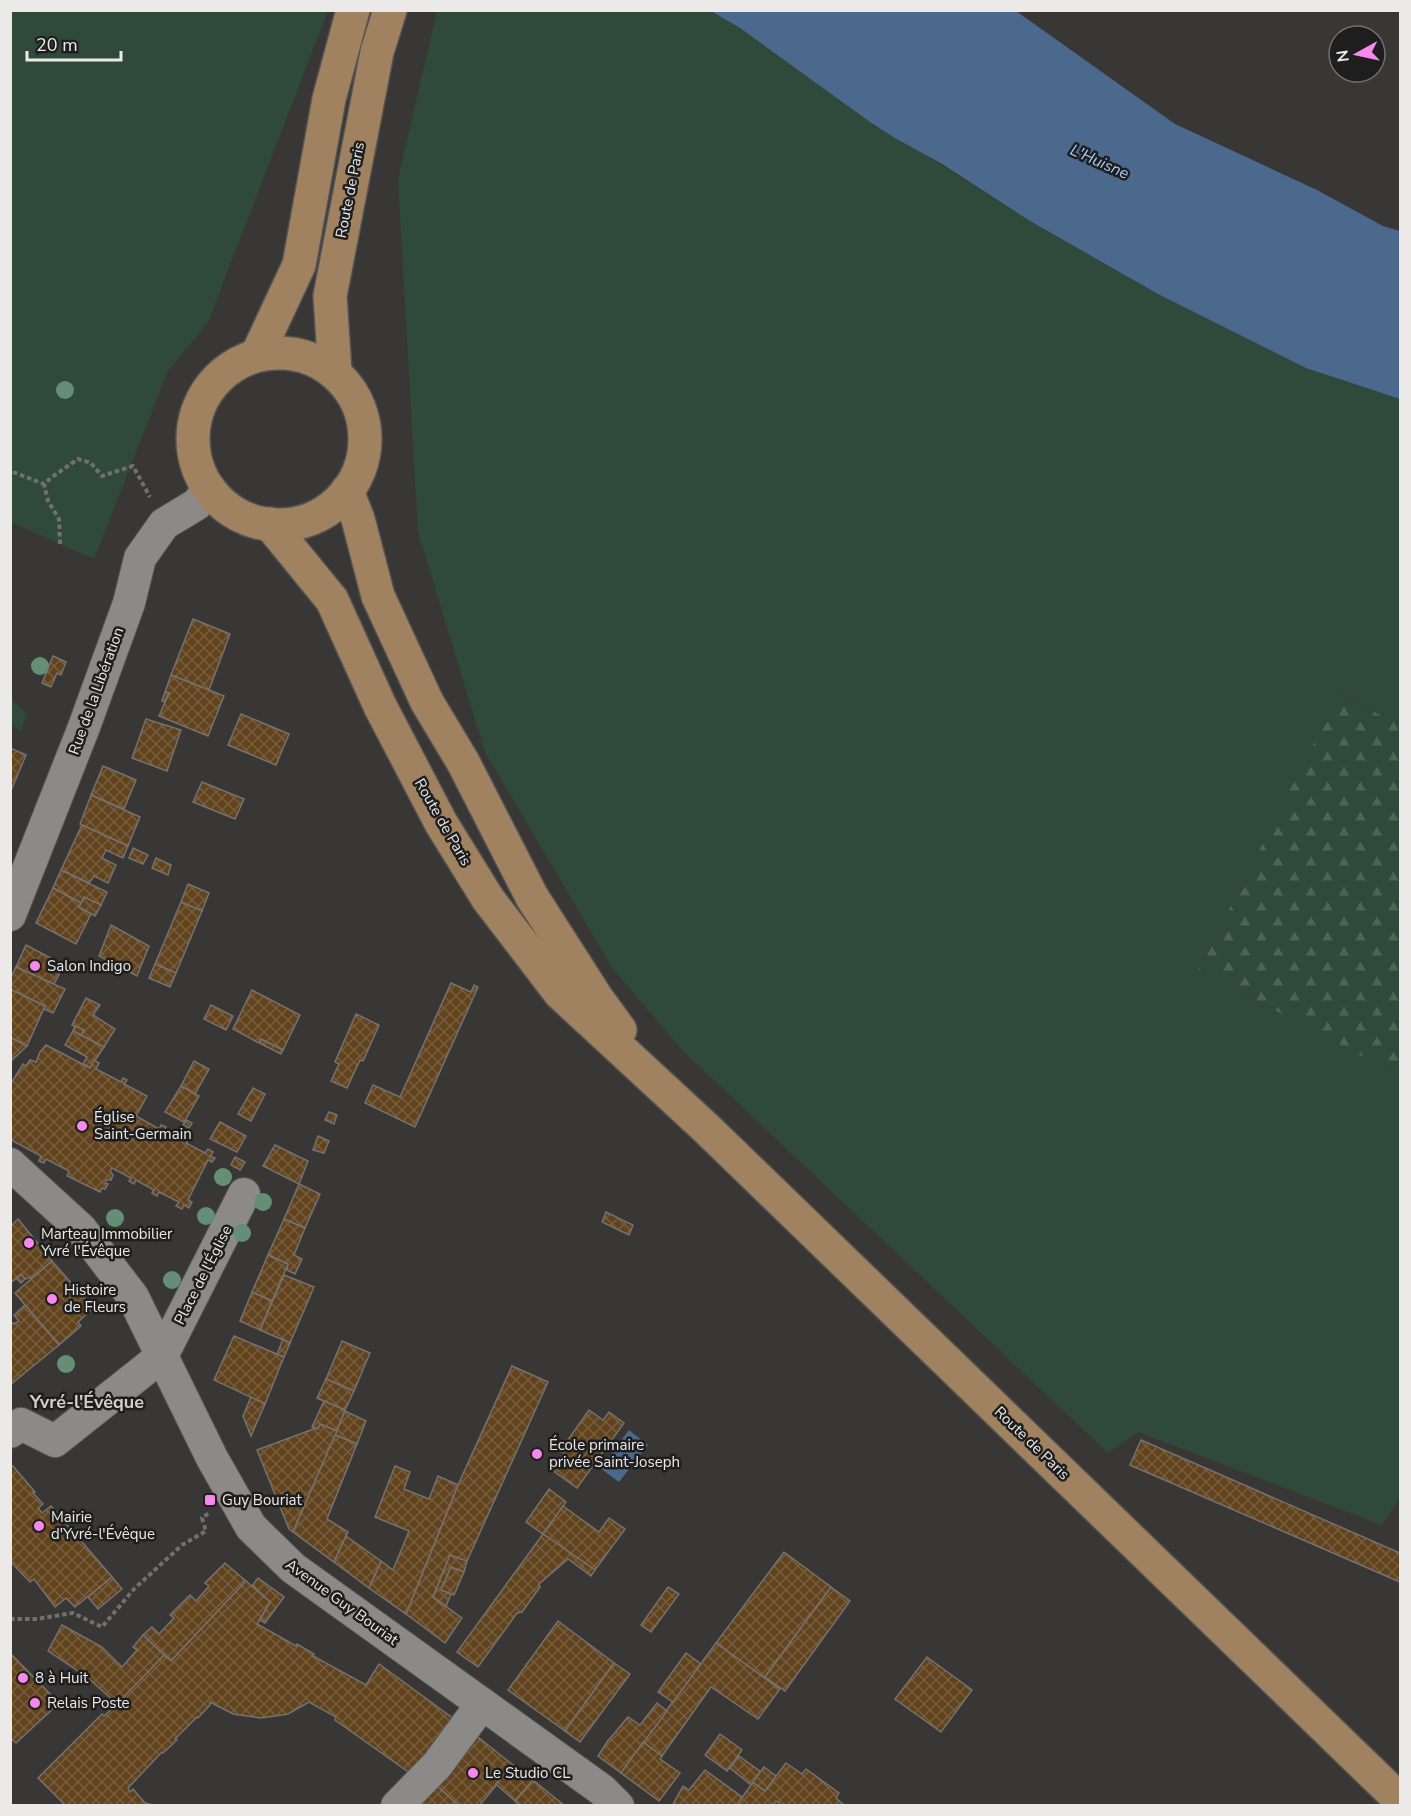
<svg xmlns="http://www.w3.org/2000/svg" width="1411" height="1816" font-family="'Nunito Sans',sans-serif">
	<defs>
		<pattern id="forest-firs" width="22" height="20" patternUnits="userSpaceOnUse" patternTransform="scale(1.5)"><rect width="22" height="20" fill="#2f493b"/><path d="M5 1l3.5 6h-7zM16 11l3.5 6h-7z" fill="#4d6357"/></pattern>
		<pattern id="building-cross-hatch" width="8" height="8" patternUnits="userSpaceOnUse" patternTransform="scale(1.5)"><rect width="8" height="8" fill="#61431d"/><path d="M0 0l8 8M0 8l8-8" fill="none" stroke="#785e3e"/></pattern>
	</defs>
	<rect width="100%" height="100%" fill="#393735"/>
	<g fill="#2f493b">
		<path d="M11,10L328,11L208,322L168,371L94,559L11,522Z"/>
		<path d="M437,11H711L740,28L848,106L1030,221L1158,294L1306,368L1400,399V725L1340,694L1198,970L1400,1076V1497L1382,1525L1138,1432L1108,1453L682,1050L613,969L485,752L418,532L398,179Z"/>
		<path d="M10,698L27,714L21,731L11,725Z"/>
	</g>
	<path fill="url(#forest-firs)" d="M1339,694L1400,725V1076L1198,970Z"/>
	<g fill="#4a698d">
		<path d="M711,11H1016L1175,124L1317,190L1383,226L1400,231V399L1306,368L1158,294L1030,221L942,164L895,138L870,122L740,28Z"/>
		<path d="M629,1430L648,1445L619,1482L600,1468Z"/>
	</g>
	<g fill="url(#building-cross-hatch)" stroke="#747270" stroke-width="1.5">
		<path d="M193,619L230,634L209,690L171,675Z"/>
		<path d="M53,656L66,662L61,675L57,673L51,687L42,683Z"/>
		<path d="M171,675L224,696L208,736L159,716L169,693L165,692Z"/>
		<path d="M165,692L169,693L165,702L162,701Z"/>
		<path d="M241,714L289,734L276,765L228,745Z"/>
		<path d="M146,719L181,730L167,771L132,758Z"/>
		<path d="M10,748L26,755L10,793Z"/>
		<path d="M103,766L136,780L124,809L91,795Z"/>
		<path d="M202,782L244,799L235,819L193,802Z"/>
		<path d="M91,795L140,817L128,846L80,824Z"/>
		<path d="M82,825L128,846L123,858L106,850L102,858L116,865L108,883L94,876L89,883L61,870Z"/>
		<path d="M133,848L148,855L143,864L129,858Z"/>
		<path d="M156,858L171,865L168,875L152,868Z"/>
		<path d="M61,870L107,892L101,905L84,897L81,903L53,888Z"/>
		<path d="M188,884L209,893L202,911L181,902Z"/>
		<path d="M53,888L81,903L79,907L91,914L76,944L36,923Z"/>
		<path d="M84,897L101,905L95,916L79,907Z"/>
		<path d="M181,902L202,911L176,973L155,964Z"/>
		<path d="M111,925L149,946L137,976L99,956Z"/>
		<path d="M26,945L64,965L54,984L16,967Z"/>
		<path d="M155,964L176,973L170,987L149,978Z"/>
		<path d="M16,967L65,989L53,1013L44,1009L45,1006L10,989V979Z"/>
		<path d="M451,983L471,992L474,985L478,987L415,1127L365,1103L373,1085L400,1097Z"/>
		<path d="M10,989L45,1006L27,1046L10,1037Z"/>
		<path d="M252,990L300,1015L283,1050L261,1039L259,1043L233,1029Z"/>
		<path d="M86,998L100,1005L93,1015L115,1029L104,1047L81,1035L84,1030L72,1025Z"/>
		<path d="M211,1005L233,1016L226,1030L204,1019Z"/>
		<path d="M356,1014L379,1025L363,1061L360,1060L347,1088L331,1081L339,1064L335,1062Z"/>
		<path d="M75,1026L84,1030L81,1035L73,1031Z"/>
		<path d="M73,1031L104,1047L90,1068L83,1064L87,1057L65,1045Z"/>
		<path d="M10,1037L27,1046L10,1062Z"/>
		<path d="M261,1039L283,1050L281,1054L259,1043Z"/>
		<path d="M46,1045L90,1068L94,1060L99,1063L96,1069L121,1082L123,1078L127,1080L124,1084L147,1096L136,1116L159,1129L161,1125L166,1127L164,1131L182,1141L184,1137L189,1139L186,1143L205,1153L208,1149L213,1152L210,1156L215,1158L212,1162L208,1160L188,1200L192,1202L189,1208L184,1205L182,1209L176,1206L179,1202L159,1192L157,1196L152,1193L154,1190L136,1180L134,1184L129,1181L131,1178L112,1168L110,1171L113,1175L111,1180H106L105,1183L108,1184L105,1189L102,1188L100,1192L67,1176L69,1171L46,1159L44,1163L39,1161L41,1156L13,1141L10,1135V1085L23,1064L26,1066L30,1060L36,1062L40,1052Z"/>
		<path d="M194,1061L209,1069L195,1094L181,1086Z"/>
		<path d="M181,1086L199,1096L184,1122L165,1112Z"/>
		<path d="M253,1088L265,1094L251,1121L238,1114Z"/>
		<path d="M329,1112L337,1115L334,1124L325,1120Z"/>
		<path d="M186,1120L192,1123L189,1128L183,1125Z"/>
		<path d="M220,1122L246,1136L237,1152L210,1139Z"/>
		<path d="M318,1136L329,1141L324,1153L313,1150Z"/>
		<path d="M275,1145L308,1161L299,1184L263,1166Z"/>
		<path d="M235,1157L245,1162L240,1170L231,1165Z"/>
		<path d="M299,1184L320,1194L305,1228L284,1219Z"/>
		<path d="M606,1212L633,1225L629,1235L602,1222Z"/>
		<path d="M18,1219L52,1261L33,1277L25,1279L21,1274L13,1281L10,1279V1227Z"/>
		<path d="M284,1219L305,1228L294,1255L302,1259L295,1274L287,1270L288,1264L268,1255Z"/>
		<path d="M268,1255L288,1264L272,1301L252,1292Z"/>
		<path d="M52,1261L93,1308L78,1322L81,1326L59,1345L15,1293Z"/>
		<path d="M21,1274L25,1279L21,1283L16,1278Z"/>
		<path d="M284,1275L314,1287L290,1343L260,1330Z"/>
		<path d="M252,1292L272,1301L260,1330L240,1321Z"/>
		<path d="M25,1305L59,1345L10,1385V1322L14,1324L19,1321L14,1315Z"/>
		<path d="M234,1336L284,1357L265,1404L214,1380Z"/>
		<path d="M283,1339L290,1343L284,1357L277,1354Z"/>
		<path d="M342,1341L370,1353L354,1391L326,1379Z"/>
		<path d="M512,1366L548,1382L467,1561L450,1555L433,1597L462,1618L445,1643L406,1614L458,1485Z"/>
		<path d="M326,1379L354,1391L345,1410L317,1398Z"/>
		<path d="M251,1397L265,1404L251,1436L243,1416Z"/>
		<path d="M324,1401L345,1410L337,1431L320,1424L318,1429L312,1427Z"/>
		<path d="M589,1410L603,1420L609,1412L624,1423L577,1488L552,1470L564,1454L560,1451Z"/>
		<path d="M345,1411L366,1421L357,1444L335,1435Z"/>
		<path d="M320,1424L337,1431L293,1532L289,1529L257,1450L316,1428L318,1429Z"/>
		<path d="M335,1435L357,1444L327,1519L348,1532L334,1562L293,1532Z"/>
		<path d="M1141,1440L1400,1553V1582L1130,1465Z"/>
		<path d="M13,1466L35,1492L33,1493L43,1504L38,1508L42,1513L51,1506L112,1577L75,1607L66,1598L55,1607L34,1579L30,1582L10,1561V1467Z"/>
		<path d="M395,1466L410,1472L404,1489L429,1499L438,1476L458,1485L406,1614L369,1588L381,1561L393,1570L409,1531L375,1517Z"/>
		<path d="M549,1489L566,1502L543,1534L526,1522Z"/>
		<path d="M563,1506L599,1532L609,1518L625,1529L595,1570L543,1534Z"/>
		<path d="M543,1534L595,1570L591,1576L568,1559L539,1584L540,1587L522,1612L517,1613L478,1667L457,1652Z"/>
		<path d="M346,1536L381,1561L369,1588L334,1562Z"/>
		<path d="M784,1552L831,1587L764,1678L716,1643Z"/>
		<path d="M450,1555L467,1561L464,1572L451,1567L441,1590L451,1594L446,1606L433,1597Z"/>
		<path d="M225,1563L246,1581L171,1661L143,1635L152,1627L159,1634L174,1618L170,1615L190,1595L196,1601L209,1586L205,1583Z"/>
		<path d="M451,1567L464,1572L454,1595L441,1590Z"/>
		<path d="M112,1577L122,1589L98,1609L88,1597Z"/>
		<path d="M258,1578L284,1597L265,1623L260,1620L270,1602L252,1586Z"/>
		<path d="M246,1581L270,1602L257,1624L296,1646L297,1644L314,1654L313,1656L366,1685L379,1664L458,1722L414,1776L335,1720L336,1717L309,1702L288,1714L261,1718L233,1714L210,1702V1705L198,1718L197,1717L175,1739L177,1740L163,1753L162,1752L128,1788L130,1792L133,1789L145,1803L157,1806H111L109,1804L108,1806H66L38,1778L102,1714L104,1716L117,1704L164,1655L171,1661Z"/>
		<path d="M668,1587L679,1594L651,1632L641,1625Z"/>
		<path d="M831,1587L850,1601L785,1691L765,1677Z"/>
		<path d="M558,1621L614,1663L565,1731L508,1690Z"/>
		<path d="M62,1625L102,1647L122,1667L137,1650L133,1647L143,1635L164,1655L117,1704L87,1677L48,1651Z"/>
		<path d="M716,1643L780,1689L758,1719L711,1687L662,1756L643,1742Z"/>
		<path d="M10,1653L59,1703L16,1743L10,1738Z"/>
		<path d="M686,1653L701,1664L673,1702L658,1692Z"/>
		<path d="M927,1657L972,1690L941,1732L895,1699Z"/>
		<path d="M614,1663L630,1674L580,1742L565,1731Z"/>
		<path d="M657,1703L667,1711L621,1773L598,1756L607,1742L628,1717L640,1725Z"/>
		<path d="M720,1734L742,1750L727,1771L705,1755Z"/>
		<path d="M478,1737L513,1765L479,1806H459L433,1782L470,1739Z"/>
		<path d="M643,1742L662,1756L660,1759L680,1773L659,1801L621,1773Z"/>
		<path d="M739,1756L761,1772L751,1785L730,1768Z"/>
		<path d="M786,1763L802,1774L806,1769L839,1793L836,1798L845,1806H783L776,1801L772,1806H736L753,1782L765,1791Z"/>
		<path d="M513,1765L533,1780L515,1801L496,1784Z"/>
		<path d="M764,1767L776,1776L765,1791L753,1782Z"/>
		<path d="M705,1770L742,1797L736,1806H672L683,1786L689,1790Z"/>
		<path d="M533,1780L565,1806H520L515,1801Z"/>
		<path d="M433,1782L459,1806H410Z"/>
	</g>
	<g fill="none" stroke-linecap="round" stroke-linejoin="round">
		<g stroke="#555351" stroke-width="34">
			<g id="minor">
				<path d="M10,915L84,727L129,603L140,558L164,524L197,504L209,488"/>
				<path d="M10,1164L81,1229L133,1297L212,1458L251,1527L293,1568L602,1790L618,1806"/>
				<path d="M10,1432L21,1424L55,1441L162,1356L244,1194"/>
				<path d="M397,1806L437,1765L482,1704"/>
			</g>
		</g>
		<g stroke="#555351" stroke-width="36">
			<g id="major">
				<circle cx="279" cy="439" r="86"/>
				<path d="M257,355L299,265L329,99L353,10"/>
				<path d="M335,372L330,296L377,52L390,10"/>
				<path d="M347,491L358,519L378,596L427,702L463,762L532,897L596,997L620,1030"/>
				<path d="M270,524L332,600L380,706L441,823L488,899L560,993L707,1129L1400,1800"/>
			</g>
		</g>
		<g stroke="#72706e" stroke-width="4" stroke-dasharray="4.5 3" stroke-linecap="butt">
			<path d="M13,472L44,484"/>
			<path d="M60,544L59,519L48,501L44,484L52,477L78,459L91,463L102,476L133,466L150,497"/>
			<path d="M10,1619H37L73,1613L102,1627L134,1589L182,1545L206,1531L202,1518L209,1513"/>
		</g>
		<use href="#minor" stroke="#8c8a88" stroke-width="32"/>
		<use href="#major" stroke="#a08260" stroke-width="33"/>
	</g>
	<g fill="#648e76">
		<circle cx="65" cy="390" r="9"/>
		<circle cx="40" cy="666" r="9"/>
		<circle cx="223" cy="1177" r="9"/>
		<circle cx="263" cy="1202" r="9"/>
		<circle cx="206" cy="1216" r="9"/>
		<circle cx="115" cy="1218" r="9"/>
		<circle cx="242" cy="1233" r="9"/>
		<circle cx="172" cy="1280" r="9"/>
		<circle cx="66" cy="1364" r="9"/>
	</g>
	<g fill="#f888eb" stroke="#1f1e1e" stroke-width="2">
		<circle cx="35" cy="966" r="6"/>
		<circle cx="82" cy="1126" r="6"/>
		<circle cx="29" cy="1243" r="6"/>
		<circle cx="52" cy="1299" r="6"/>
		<circle cx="537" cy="1454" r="6"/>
		<rect x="204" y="1494" width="12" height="12" rx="3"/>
		<circle cx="39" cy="1526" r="6"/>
		<circle cx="23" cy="1678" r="6"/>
		<circle cx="35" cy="1703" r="6"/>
		<circle cx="473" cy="1773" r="6"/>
	</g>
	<g text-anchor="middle" stroke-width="5" stroke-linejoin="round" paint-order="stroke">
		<g font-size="15" fill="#ebeae8" stroke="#1f1e1e">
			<text transform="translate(350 190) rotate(-79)" y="5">Route de Paris</text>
			<text transform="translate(96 691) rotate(-70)" y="5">Rue de la Libération</text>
			<text transform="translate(443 822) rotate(60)" y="5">Route de Paris</text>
			<text transform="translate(203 1275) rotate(-63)" y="5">Place de l'Église</text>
			<text transform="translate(1032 1443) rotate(44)" y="5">Route de Paris</text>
			<text transform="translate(342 1602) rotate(36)" y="5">Avenue Guy Bouriat</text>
		</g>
		<g font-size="15" fill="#ebeae8" stroke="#1f1e1e" text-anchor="start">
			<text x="47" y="971">Salon Indigo</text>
			<text x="94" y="1122">Église<tspan x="94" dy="17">Saint-Germain</tspan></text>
			<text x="41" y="1239">Marteau Immobilier<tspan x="41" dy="17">Yvré l'Évêque</tspan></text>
			<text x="64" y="1295">Histoire<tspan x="64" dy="17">de Fleurs</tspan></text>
			<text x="549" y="1450">École primaire<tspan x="549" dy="17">privée Saint-Joseph</tspan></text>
			<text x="222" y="1505">Guy Bouriat</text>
			<text x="51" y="1522">Mairie<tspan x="51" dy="17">d'Yvré-l'Évêque</tspan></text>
			<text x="35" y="1683">8 à Huit</text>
			<text x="47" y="1708">Relais Poste</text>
			<text x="485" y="1778">Le Studio CL</text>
		</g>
		<g font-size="16" font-style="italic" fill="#a2caf8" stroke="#1f1e1e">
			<text transform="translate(1100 161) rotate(24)" y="6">L'Huisne</text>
		</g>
		<g font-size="18" font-weight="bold" fill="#d1cfcd" stroke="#1f1e1e">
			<text x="87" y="1408">Yvré-l'Évêque</text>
		</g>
	</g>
	<rect width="1411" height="1816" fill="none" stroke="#ebeae8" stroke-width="24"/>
	<g transform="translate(1357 54) rotate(262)"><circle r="28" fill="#1f1e1e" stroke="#71706f" stroke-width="1.5"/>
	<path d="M0-4.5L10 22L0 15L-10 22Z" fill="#f888eb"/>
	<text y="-9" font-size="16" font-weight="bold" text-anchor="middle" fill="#ebeae8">N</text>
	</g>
	<path d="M27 51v9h94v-9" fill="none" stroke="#ebeae8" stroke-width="3"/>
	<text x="36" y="51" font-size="18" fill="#ebeae8" stroke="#1f1e1e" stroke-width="4.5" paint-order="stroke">20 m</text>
</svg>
